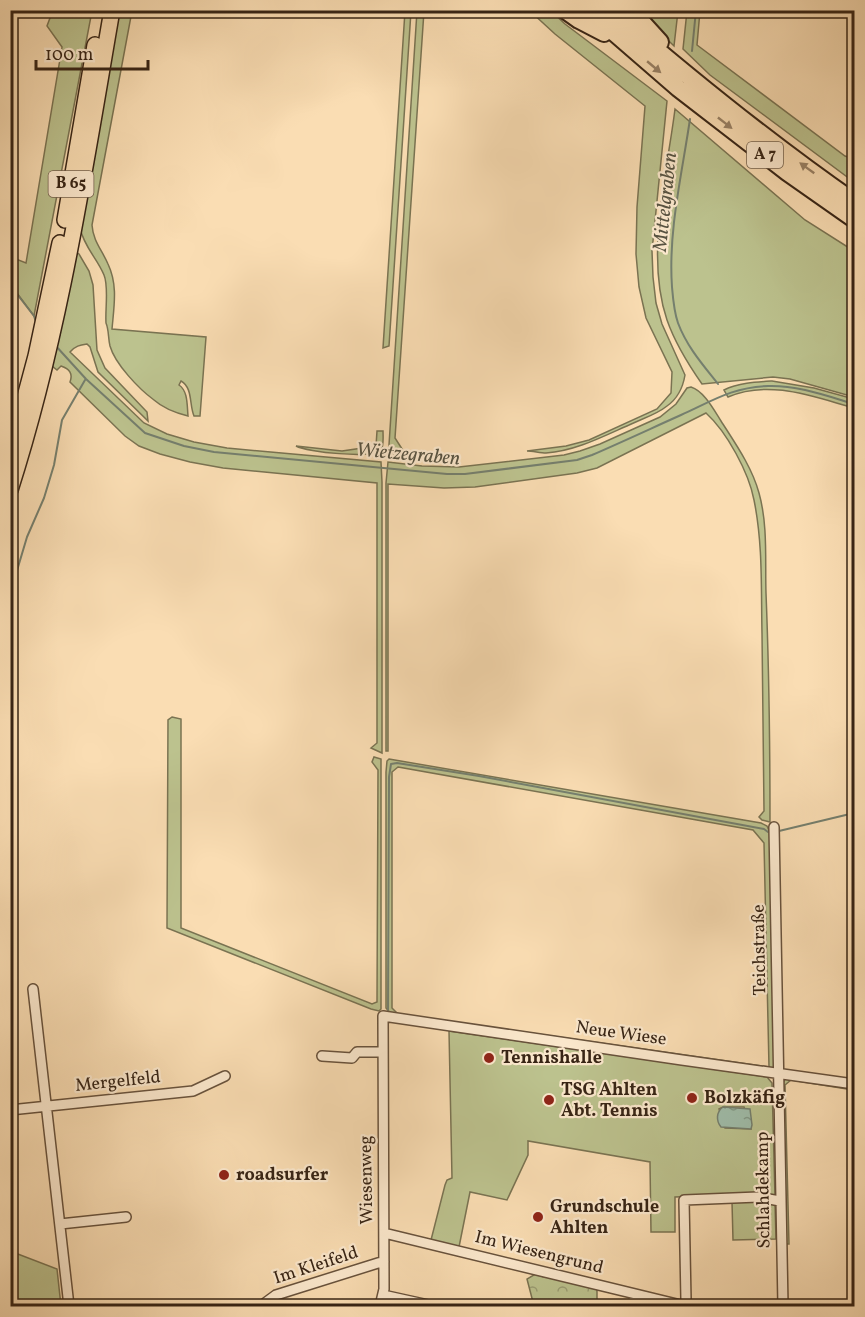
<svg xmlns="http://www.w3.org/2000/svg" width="865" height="1317" font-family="Vollkorn,serif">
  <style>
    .green { fill: #bcc28e; stroke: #7a7352; stroke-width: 1.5; fill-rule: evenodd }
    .park { fill: url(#park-crowns); stroke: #7a7352; stroke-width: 1.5 }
    .water { fill: url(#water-ripples); stroke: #757f6e; stroke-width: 1.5 }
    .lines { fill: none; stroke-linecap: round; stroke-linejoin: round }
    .stream { stroke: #757f6e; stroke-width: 2 }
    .minor-casing { stroke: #68523c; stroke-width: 12 }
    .trunk-casing { stroke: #372415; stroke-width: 18 }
    .motorway-casing { stroke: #372415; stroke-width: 20 }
    .minor { stroke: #fce9ce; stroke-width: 9 }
    .trunk { stroke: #faddb3; stroke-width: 15 }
    .motorway { stroke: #faddb3; stroke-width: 16 }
    .oneway { fill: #988064 }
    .poi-dot { fill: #8f2418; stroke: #fce9ce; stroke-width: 2 }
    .labels { text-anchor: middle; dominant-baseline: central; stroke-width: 4.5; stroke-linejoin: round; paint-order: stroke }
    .shield { fill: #fce9ce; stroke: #725f4c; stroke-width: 1.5 }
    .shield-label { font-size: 16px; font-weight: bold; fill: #372415 }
    .street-label { font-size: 18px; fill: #372415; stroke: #fce9ce }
    .poi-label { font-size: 18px; font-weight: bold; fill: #372415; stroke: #fce9ce; text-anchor: start }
    .water-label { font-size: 20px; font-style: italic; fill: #565241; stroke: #fce9ce }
  </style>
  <defs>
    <pattern id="park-crowns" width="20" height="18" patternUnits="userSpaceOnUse" patternTransform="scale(1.5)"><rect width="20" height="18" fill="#bcc28e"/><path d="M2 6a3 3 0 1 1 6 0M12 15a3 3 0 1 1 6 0" fill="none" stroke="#9a9d73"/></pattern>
    <pattern id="water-ripples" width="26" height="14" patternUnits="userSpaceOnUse" patternTransform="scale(1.5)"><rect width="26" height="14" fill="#9fbca9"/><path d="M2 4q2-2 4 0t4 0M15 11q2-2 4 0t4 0" fill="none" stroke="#829988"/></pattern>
  </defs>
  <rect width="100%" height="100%" fill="#faddb3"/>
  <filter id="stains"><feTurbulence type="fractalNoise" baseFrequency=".00333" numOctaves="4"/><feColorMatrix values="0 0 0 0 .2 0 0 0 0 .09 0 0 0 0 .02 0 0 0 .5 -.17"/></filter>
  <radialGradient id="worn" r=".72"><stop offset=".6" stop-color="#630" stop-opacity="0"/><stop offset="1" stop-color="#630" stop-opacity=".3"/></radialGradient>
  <!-- green -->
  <path class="green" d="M53,10L92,11L34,316L11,285V257L26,263L62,47L47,26Z
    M120,11H132L92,225C93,241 102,250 108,264C118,285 114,306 112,329L206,337L200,416H194C189,404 193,388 181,381L179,385C188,391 187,405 188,416C176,413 163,408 154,400C139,389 115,364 110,346C108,338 109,330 106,323C105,309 109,287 104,275C97,258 84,247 80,228L117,22Z
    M405,11H411L389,346L383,348Z
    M417,11H424L395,438L404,452L412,454L411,459C399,457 392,458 389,445Z
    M530,11H551L565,24L667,101L652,251L653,277L656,303L662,324L685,375C683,387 677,399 667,406C656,415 641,419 629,425C602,437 575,451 546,453C540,453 533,451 527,451L566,446L589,440L657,409L671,393L672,372L646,318L639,287L636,254L637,207L645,106L555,34Z
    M638,11H678L674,46Z
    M687,11H700L697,45L845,156L854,159V182L710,75L683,49Z
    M675,109L805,220L854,251V397L790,379L773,377L702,384C688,364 675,343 667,320C645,255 667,174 675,109Z
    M76,252L79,254L89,271L93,285L97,350L105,368L147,412L148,421L98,372L90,347L87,344C80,345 75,346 70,352L144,423L167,434L194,442L227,448L381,462L382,482V753L371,748L377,743V483L223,468L190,462L160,454L139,446L125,436L70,382C73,374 70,369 61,366L57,370L52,366L59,335H60V333L58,332Z
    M772,381L814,388L854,399V408C814,397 769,379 728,397L724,390C738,383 756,382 772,381Z
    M691,387C704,391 714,410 721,421C735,443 752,467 759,493C768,525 765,561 766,593C769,669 770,745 770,822L762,820L759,817L764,811C763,752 763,692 762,633C761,589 763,544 754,500C749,473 727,432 706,413L597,468L577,473L475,487L444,488L388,484V751H386V483L388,462L422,466L459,467L564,455L580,451L600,444L660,417L676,404L687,388Z
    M377,431H383C383,436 384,446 381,450C372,459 307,452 296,446L342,451L376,446Z
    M172,717L181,719V928L372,1004L377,1002L378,770L372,762L374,757L381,759V1009L379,1011L371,1009L167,928L168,720Z
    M389,759L761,823L767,826L770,833L775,1066L772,1069L391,1014L386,1008V772L387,761ZM398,767L753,830L764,843L769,1067L398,1014L392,1008V772Z
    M449,1031L767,1077L772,1083L775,1197L758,1194L675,1197V1232H651L650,1162L528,1141V1155L507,1200L470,1192L459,1247L431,1240L445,1185L447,1180L452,1178ZM723,1107H744L751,1129L725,1128L719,1109Z
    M785,1079L854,1085V1090L791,1080L785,1085L789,1244H786L783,1083Z
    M758,1201L775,1204L776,1239L733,1240L732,1202Z
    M10,1251L57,1269L61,1306H11Z"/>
  <!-- park -->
  <path class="park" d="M537,1273L597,1288V1306H534L527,1279Z"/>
  <!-- water -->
  <path class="water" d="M723,1107L750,1109L752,1125L751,1129L721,1127C716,1121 716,1112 723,1107Z"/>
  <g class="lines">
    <!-- stream -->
    <path class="stream" d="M692,51L696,10
      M690,119C682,174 668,231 672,287C673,299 674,312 678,323C687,347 703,365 718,384
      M10,285L34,316L36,322
      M55,345L86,379L145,433L184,446L214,452L447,474H465L577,460L592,455C622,442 652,428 681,415C712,401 733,387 768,386C797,385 827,396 854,404
      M10,594L27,537L44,498L54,465L62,420L85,380
      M779,831L854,813
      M388,1010L389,777L391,764L397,763L479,776L764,829L768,832"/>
    <!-- minor casing -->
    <g class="minor-casing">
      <path id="minor" d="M774,827L783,1306
        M33,989L69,1306
        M322,1056L352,1058L357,1052H383
        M10,1110L193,1091L225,1076
        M60,1224L126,1217
        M384,1233L685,1306
        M634,1294V1306
        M383,1295L433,1306
        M261,1306L276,1295L378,1263L384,1262
        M380,1306L384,1289L383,1016L682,1060L854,1084
        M685,1306L686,1300L684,1200L758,1197L780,1201"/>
    </g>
    <!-- trunk casing -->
    <g class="trunk-casing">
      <path id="trunk" d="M65,220L95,45
        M10,453L36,356L60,243
        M10,490C60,334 84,172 112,10"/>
    </g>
    <!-- motorway casing -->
    <g class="motorway-casing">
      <path id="motorway" d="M565,10L579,20L604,33
        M588,10L678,88L787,172L854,219
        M610,10C689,78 769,143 854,202
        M631,10L660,42"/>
    </g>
    <!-- minor -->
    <use href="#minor" class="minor"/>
    <!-- trunk -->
    <use href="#trunk" class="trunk"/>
    <!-- motorway -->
    <use href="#motorway" class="motorway"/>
  </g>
  <!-- one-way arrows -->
  <defs><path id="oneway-solid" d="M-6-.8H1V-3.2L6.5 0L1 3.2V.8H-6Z" transform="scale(1.5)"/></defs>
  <g class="oneway">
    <use href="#oneway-solid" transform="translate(654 67) rotate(40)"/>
    <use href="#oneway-solid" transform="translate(725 123) rotate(38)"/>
    <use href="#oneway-solid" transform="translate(807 168) rotate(-144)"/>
  </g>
  <!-- markers -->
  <g class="poi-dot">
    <circle cx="489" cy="1058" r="6"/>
    <circle cx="692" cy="1098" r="6"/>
    <circle cx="549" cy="1100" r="6"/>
    <circle cx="224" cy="1175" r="6"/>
    <circle cx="538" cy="1217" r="6"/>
  </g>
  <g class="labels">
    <!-- shield labels -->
    <g class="shield">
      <rect x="747" y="142" width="36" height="26" rx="4.5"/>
      <rect x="48.5" y="171" width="45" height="26" rx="4.5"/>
    </g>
    <g class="shield-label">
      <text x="765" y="155">A 7</text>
      <text x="71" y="184">B 65</text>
    </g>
    <!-- street labels -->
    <g class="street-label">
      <text transform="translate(760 950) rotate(-91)">Teichstraße</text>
      <text transform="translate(621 1034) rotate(8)">Neue Wiese</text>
      <text transform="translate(118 1082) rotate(-6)">Mergelfeld</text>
      <text transform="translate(367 1180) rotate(-91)">Wiesenweg</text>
      <text transform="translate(764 1190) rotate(-91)">Schlahdekamp</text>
      <text transform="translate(539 1253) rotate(14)">Im Wiesengrund</text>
      <text transform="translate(316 1266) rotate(-18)">Im Kleifeld</text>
    </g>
    <!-- poi labels -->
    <g class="poi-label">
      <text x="501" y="1058">Tennishalle</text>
      <text x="561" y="1090">TSG Ahlten<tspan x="561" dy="21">Abt. Tennis</tspan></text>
      <text x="704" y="1098">Bolzkäfig</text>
      <text x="236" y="1175">roadsurfer</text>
      <text x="550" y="1207">Grundschule<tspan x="550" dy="21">Ahlten</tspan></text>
    </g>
    <!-- water labels -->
    <g class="water-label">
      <text transform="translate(666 202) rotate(-84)">Mittelgraben</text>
      <text transform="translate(408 455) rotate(5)">Wietzegraben</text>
    </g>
  </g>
  <!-- margin -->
  <rect width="865" height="1317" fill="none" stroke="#faddb3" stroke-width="36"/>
  <rect x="12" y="12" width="841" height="1293" fill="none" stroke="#372415" stroke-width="3"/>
  <rect x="18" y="18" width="829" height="1281" fill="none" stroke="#372415" stroke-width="1.5"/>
  <!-- scale -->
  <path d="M36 60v9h112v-9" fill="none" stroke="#372415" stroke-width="3"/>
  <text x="45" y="60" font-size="18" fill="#372415" stroke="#fce9ce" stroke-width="4.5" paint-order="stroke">100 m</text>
  <rect width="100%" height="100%" filter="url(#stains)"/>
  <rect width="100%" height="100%" fill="url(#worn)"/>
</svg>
